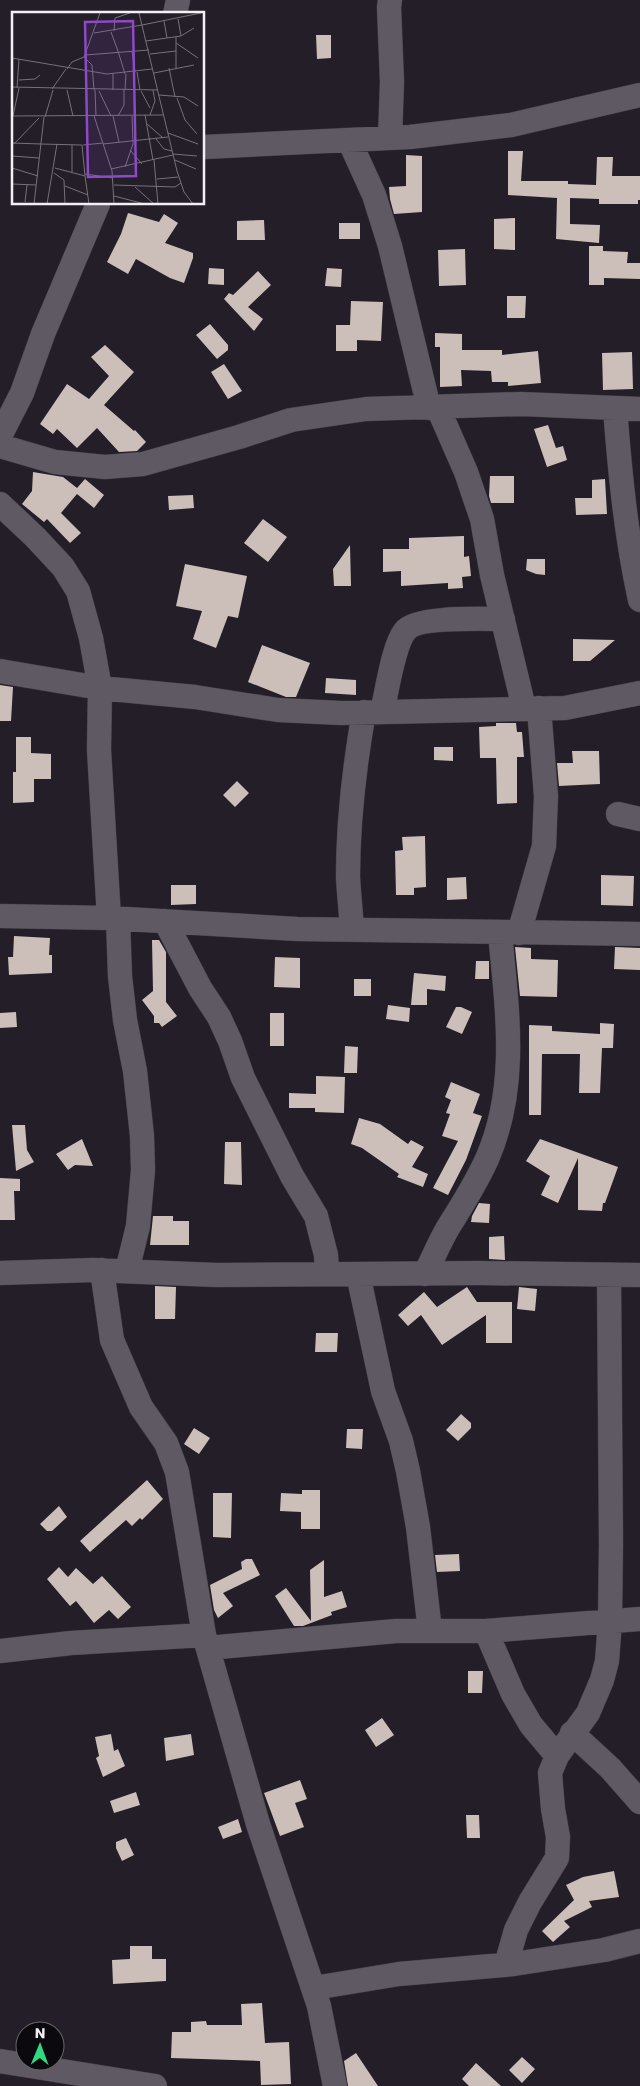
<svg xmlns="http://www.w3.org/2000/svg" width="640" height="2086" font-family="Poppins,sans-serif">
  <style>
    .building { fill: #ccbeb8 }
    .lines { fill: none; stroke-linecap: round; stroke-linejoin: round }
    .minor-casing { stroke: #3f3b42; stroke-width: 25 }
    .minor { stroke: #5f5964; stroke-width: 24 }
    .inset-road { fill: none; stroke: #767279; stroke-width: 1 }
    .view { fill: #8d49c7; fill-opacity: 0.15; stroke: #8d49c7; stroke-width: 2.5 }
    .inset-edge { fill: none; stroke: #f2eff5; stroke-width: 2.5 }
  </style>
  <rect width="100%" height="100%" fill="#231e27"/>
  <!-- building -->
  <path class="building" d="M316,35H331V58L317,59Z
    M508,151H523L521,181H568V184L596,185L597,157H613L612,176H640V200H638V204H599V199L570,198V224L600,225L599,243L556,239L557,198L508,195Z
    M406,155L422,156V212L394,214L390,199L389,187L406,186Z
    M128,213L159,222L164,214L178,223L165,243L193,253V258L184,283L170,278L136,259L128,274L107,262L121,234Z
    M515,218V250L494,249V219Z
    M264,220L265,240H237V221Z
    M339,223H360V239H339Z
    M589,246H603V251L628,252L627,263H640V279L604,278V285H589Z
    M465,249L466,285L439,286L438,250Z
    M209,268L224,269V285L208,284Z
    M327,268L342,269L341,287L325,286Z
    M258,271L271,285L248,307L263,319L254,331L224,299L229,293L233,295Z
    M507,296H526L525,318H507Z
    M351,301L383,302L381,341L357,340V351H336V325H350Z
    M210,324L228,345V350L217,359L196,335Z
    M435,333L462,334V350H502V355L538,351L541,383L508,386V382H492L491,371L461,370L462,386L440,387V347H435Z
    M105,345L134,372L104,405L134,431L135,430L146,442L137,451L119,452L97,428L77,448L57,429L53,434L40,424L67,384L89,399L109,376L91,357Z
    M632,352L633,389L603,390L602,353Z
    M224,364L242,391L228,399L211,372Z
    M548,425L556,448L563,446L567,460L547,467L534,429Z
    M33,472L63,477L77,488L85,479L104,495L94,508L77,494L61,513L81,533L70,543L47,519L44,522L22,504L32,491Z
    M490,476H514V503H491L489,496Z
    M605,479L607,514L576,515L575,498H592V480Z
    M193,495L194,508L169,510L168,496Z
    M263,519L287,537L268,562L244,543Z
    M464,536V557L469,556L471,576L462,577L463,588L448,589V583L401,586V571L383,572V549H409V538Z
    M350,545L351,586H334L333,569Z
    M527,559H545V575L536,574L526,570Z
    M185,564L247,576L238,618L228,616L216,648L193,639L202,611L176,606Z
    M573,639L615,640L590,661H573Z
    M262,645L310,663L296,697H286L248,682Z
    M326,678L356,680V695L325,693Z
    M0,685L13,687L11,721H0Z
    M496,723H516L517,732H522L524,757H517V803L497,804L496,758H480L479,727L496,726Z
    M16,737H31V753L51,754V779H34V802L13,803V772H16Z
    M434,747H453V761L434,760Z
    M572,751H599L600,784L559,786L557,763H573Z
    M237,781L249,793L235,807L223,795Z
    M425,836L426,887L414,888V895H396L395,851L403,850L402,837Z
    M601,875L634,876L633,906L601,905Z
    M466,877L467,899L447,900V878Z
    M171,885H196V904L171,905Z
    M14,936L50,938L49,955H52V973L9,975L8,957H13Z
    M152,940H159L166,952V1002L177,1016L162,1027L159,1023H154V1016L142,1000L153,991Z
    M515,947L531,948V959L558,960L557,997L520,996Z
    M615,947L640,948V970L614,969Z
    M275,957L300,958V988L274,987Z
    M476,961H489V979H475Z
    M414,973L446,976L445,991L427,989V1005H411Z
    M354,979H371V996H354Z
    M388,1005L410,1008L409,1022L386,1019Z
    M456,1007H461L472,1012L462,1034L446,1027Z
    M16,1012L17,1027L0,1028V1013Z
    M270,1013H284V1046H270Z
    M600,1023L614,1024L613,1048H602L600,1093H579L580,1054H542L541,1115H529V1025L552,1026V1031L600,1034Z
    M345,1046L358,1047L357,1073H344Z
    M316,1076L345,1077L344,1113L315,1112V1108H289V1093L316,1094Z
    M451,1082L480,1094L473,1113L482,1116L466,1160L448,1195L433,1188L458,1141L442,1136L450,1114L446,1113L451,1100L445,1097Z
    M359,1118L380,1124L408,1144L411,1140L424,1147L412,1167L428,1174L423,1187L397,1177L399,1174L362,1148L351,1144Z
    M12,1125H25L27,1150L34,1162L16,1171Z
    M82,1139L93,1166L75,1165L68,1170L56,1154Z
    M540,1139L618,1167L605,1203H603L602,1211L578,1210V1158L558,1203L541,1195L550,1176L526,1161Z
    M225,1142H241L242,1185L224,1184Z
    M0,1178L20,1179V1191H14L15,1220H0Z
    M479,1203L490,1204L489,1223L471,1222L472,1216Z
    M153,1216H173V1221H189V1245H150Z
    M504,1236L505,1260L489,1259V1237Z
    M155,1286L176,1287L175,1319H155Z
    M467,1287L477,1302H512V1343H486V1315L442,1345L421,1315L408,1326L398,1315L424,1292L437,1307Z
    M519,1287L537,1289L535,1311L517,1309Z
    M316,1333H338L337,1352H315Z
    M461,1414L471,1423V1428L458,1441L446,1430Z
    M194,1428L210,1438L199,1454L184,1444Z
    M347,1429H363L362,1449L346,1448Z
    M147,1480L163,1499L142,1520L140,1518L132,1526L126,1520L90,1552L80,1541Z
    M302,1490H320V1529H301V1512L280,1511L281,1493L302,1494Z
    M213,1493H232L231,1538L213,1537Z
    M59,1506L67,1517L52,1531H47L40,1524Z
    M459,1554L460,1571L437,1572L435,1555Z
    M246,1559H252L260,1575L223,1593L233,1606L218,1618L214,1610L210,1585L242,1569L241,1562Z
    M324,1560V1597L342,1591L347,1607L331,1612L332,1615L303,1626H294L275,1596L286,1588L311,1621L310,1570Z
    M59,1567L68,1577L76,1568L93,1584L102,1576L131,1607L118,1619L109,1610L94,1623L76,1601L70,1606L47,1579Z
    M468,1671H483L482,1693H468Z
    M382,1718L394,1735L376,1747L365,1730Z
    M111,1734L114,1751L118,1749L125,1766L103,1777L96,1758L99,1756L95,1737Z
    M191,1734L194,1755L166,1761L164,1738Z
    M300,1780L307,1799L295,1803L304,1827L280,1836L264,1793Z
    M136,1792L140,1805L114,1813L110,1801Z
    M466,1815H479L480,1838H467Z
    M238,1819L242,1832L223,1839L218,1827Z
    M126,1838L134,1855L122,1861L116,1848V1842Z
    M614,1871L619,1897L589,1901L592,1907L564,1921L570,1927L553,1942L542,1931L574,1900L566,1885L583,1877Z
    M130,1946H152V1959H166V1981L113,1984L112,1960L130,1959Z
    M262,2003L265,2043L289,2042L291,2084L261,2085L260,2061L171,2058L172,2032H191V2022L206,2021L207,2025H242L241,2004Z
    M356,2053L378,2086H348L344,2061Z
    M522,2057L535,2069L522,2083L509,2070Z
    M476,2063L501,2086H469L462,2079Z"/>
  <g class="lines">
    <!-- minor casing -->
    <g class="minor-casing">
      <path id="minor" d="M175,14L178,0
        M390,138L392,82L389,7L390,0
        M349,140L374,195L390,246L429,408
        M204,147L410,137L511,125L640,95
        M438,408L466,472L482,519L492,575L524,708
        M615,408C620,473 626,536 640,600
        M0,436L22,393L43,334L98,204
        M0,446L55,462L105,467L143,464L239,437L291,420L366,409L521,404L640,409
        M0,504L35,537L63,567L78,591L91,638L100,688L99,750L109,918
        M0,671L100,688L195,697L278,710L341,713L565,708L640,693
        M382,712C387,692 393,646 405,631C416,616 484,619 503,619
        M618,814L640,819
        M0,916L109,918L297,929L640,934
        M118,919L120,976L125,1020L135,1071L142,1136L143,1170L138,1226L127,1271
        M165,921L200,988L219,1017L230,1041L243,1078L292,1176L316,1216L326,1255L327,1274
        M352,930C351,913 349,895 348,877C348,825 355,763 364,712
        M519,933L544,846L546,796L539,708
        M102,1270L112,1340L141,1407L166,1443L177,1472L204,1635L258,1824L319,2006L335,2086
        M0,1273L93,1270L216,1275L478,1273L640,1275
        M358,1274L383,1391L401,1441L408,1471L418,1527L430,1631
        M425,1274C433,1258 440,1241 449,1226C463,1204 476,1183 487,1159C519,1086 507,1010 500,933
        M486,1631L513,1694L531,1725L557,1756
        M208,1648L396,1631H486L640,1619
        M0,1651L71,1643L204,1635
        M572,1733L610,1768L640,1802
        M506,1965L516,1930L530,1902L557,1858L558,1837L553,1809L550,1773L557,1756L588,1713L602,1680L607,1661L610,1621L611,1544L609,1275
        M314,1988L399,1974L514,1964L604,1950L640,1941
        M0,2061L155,2086"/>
    </g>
    <!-- minor -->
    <use href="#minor" class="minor"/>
  </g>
  <!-- overview -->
  <g transform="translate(12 12)">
    <rect width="192" height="192" fill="#231e27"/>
    <path class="inset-road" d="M127,1L165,159L172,180L181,192M166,7L169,24M152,9L155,26M130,13L189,1M102,19L103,6L118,1M99,20L106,39M82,21L130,13M134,29L169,24L182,16M164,31L186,46M106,39L113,62M120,39L123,60M138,42L164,39M73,43L137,38M72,45L80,53L82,78M0,46L95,62L140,57M157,56L163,85M164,56V25M55,57L60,50L72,45L88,1M125,60L128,78M142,61L182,53M7,68L23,67L28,63M0,75L146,78M5,76L7,47M40,77L54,57M55,78L61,104M83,78L84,104M101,78V62M113,78L114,62M87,79L99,104M129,79L138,96M147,83L172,85L186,94M165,86L173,108L185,122M133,103L141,148M138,103L143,89L141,78M0,104L151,103M1,104L7,76M82,104L100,159L102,192M101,104L107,130M106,104L112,93V78M33,105L41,78M134,111L151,126M156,121L186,132M144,127L152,137L160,139M0,131L29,132M2,132L27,106M29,132L70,133L73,164M91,132L156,125M60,133V160M71,133L91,131M118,138L130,152M161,142L185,144M0,144L27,146M142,148L146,192M163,148L184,157M113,155L121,132L120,104M0,156L26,164M43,156L73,164L77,192M99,157L161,143M42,161L52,168L53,192M73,162L101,166M145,167L166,165M0,172L24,173M102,173L163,175L169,171M53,174L76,183M123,175L142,192M102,184L133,192M13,190L15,173M22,192L32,105M35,192L45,132"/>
    <path class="view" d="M121,9L124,164L76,165L73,10Z"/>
    <rect width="192" height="192" class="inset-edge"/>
  </g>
  <!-- north arrow -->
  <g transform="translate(40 2046) rotate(1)"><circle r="24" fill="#0b090d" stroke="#67656a"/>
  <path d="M0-4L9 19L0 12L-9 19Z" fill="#31d882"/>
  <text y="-8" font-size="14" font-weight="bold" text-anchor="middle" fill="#f2eff5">N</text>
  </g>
</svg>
